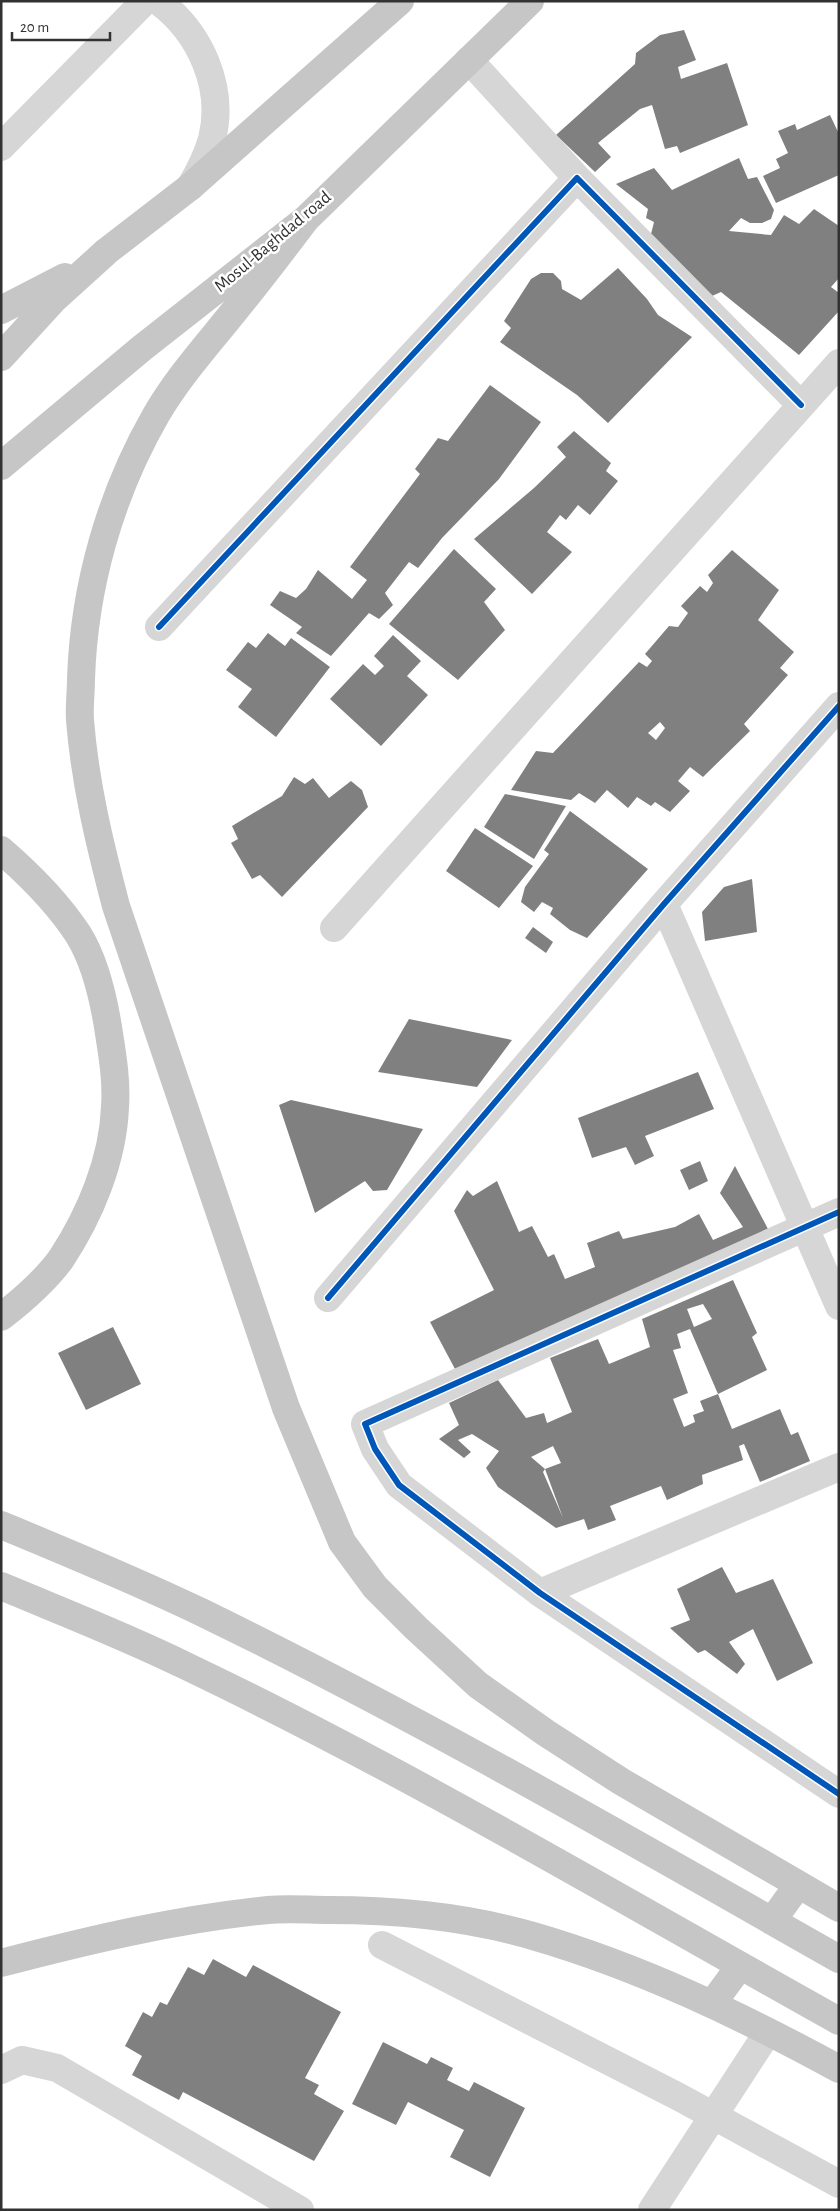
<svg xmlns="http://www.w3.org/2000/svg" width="840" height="2211" font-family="'Alegreya Sans',sans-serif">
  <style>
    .building { fill: #808080; fill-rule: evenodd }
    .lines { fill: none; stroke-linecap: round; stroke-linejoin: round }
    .minor { stroke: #d6d6d6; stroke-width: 28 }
    .tertiary { stroke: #d6d6d6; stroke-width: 28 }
    .trunk { stroke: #c6c6c6; stroke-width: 28 }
    .cycleway-casing { stroke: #fff; stroke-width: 9 }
    .cycleway { stroke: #0057b8; stroke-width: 6 }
    .labels { text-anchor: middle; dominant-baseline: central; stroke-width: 5; stroke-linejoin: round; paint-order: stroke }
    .street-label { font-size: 18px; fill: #323232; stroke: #fff }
  </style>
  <rect width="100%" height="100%" fill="#fff"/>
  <!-- building -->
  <path class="building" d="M684,30L696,60L678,67L681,79L727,63L748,125L680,153L677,146L665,149L652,105L640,109L598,143L611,157L595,172L556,135L635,64L636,53L660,35Z
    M830,115L839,134V175L776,203L763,176L780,168L776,159L788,153L778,131L795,124L797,130Z
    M739,158L748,179L757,177L774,210L771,219L762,223H750L741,218L729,231L771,235L784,215L799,224L814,209L839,226V278L831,287L839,293V311L799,355L721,292L712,296L651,234L654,222L646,218L648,209L616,184L654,168L672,190Z
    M618,268L647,299L658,315L692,337L608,423L577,395L500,342L511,328L504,321L531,279L541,273H553L561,281L562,289L581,300Z
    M490,385L541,422L499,479L442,538L418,568L409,562L385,593L393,605L379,619L369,613L331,656L296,633L302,627L270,605L280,591L296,598L306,589L318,570L352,599L367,580L350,567L420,474L415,469L438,438L448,441Z
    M574,431L611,463L606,471L618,481L590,515L578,505L566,520L560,515L547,532L572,552L532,594L474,539L534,488L566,457L557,447Z
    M454,549L496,589L484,602L505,630L458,680L389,624Z
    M732,550L779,590L758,620L794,652L780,668L788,675L744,724L750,731L703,777L690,767L678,781L690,791L670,812L655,802L651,806L637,797L628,808L607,790L595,803L579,793L571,800L511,790L536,751L553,753L639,662L647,667L652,661L645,654L669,626L678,627L688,613L681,606L700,586L707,592L713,583L708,575ZM660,722L665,728L656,740L648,733Z
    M268,633L285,646L291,638L330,667L276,737L238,707L252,689L226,670L248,642L256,648Z
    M393,635L421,661L407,676L428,695L381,746L330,699L363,664L375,675L384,666L374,656Z
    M294,777L305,784L313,778L329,798L351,781L362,790L368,807L282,897L260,875L252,879L231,843L238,839L232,826L282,796Z
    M505,794L566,806L534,859L484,827Z
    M570,811L648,869L587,938L570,930L550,914L553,908L542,902L534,912L521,902L525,887L549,854L544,850Z
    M475,828L533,866L499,908L446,871Z
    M752,879L757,932L705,941L702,912L724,887Z
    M533,927L553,942L546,953L525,938Z
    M409,1019L512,1040L477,1087L378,1072Z
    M698,1072L714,1109L645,1136L654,1156L635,1165L626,1147L592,1158L578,1118Z
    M291,1100L423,1129L387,1190L373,1191L365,1181L315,1213L279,1105Z
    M700,1161L708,1181L689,1190L680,1170Z
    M735,1166L769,1231L455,1369L430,1322L494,1290L454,1211L467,1190L473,1196L497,1181L519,1232L532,1226L548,1257L554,1254L565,1279L595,1267L587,1243L619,1231L623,1239L675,1227L699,1214L713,1240L743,1227L720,1193Z
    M733,1280L757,1333L752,1337L767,1370L718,1394L690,1329L677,1334L681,1348L673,1350L688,1393L673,1399L684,1427L695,1422L693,1415L704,1411L700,1401L718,1394L732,1429L780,1409L791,1435L798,1432L810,1461L760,1482L744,1444L739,1446L743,1460L702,1475L703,1484L667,1500L661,1486L610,1506L616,1520L588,1530L584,1519L556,1528L498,1487L486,1468L499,1451L472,1434L458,1440L471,1452L464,1458L439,1439L459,1425L449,1403L498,1380L526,1418L544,1413L547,1423L572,1412L550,1358L598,1339L609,1364L650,1347L642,1319ZM703,1304L712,1319L694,1327L687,1309ZM553,1446L561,1463L545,1469L563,1518L543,1472L545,1469L531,1457Z
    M113,1327L141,1384L86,1410L58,1353Z
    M722,1567L736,1593L773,1579L813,1663L777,1681L753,1629L729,1642L745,1664L737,1674L705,1650L698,1653L670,1628L690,1620L677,1589Z
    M213,1959L246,1977L253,1965L341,2012L305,2078L319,2085L314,2094L344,2111L314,2161L183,2092L179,2100L132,2075L142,2056L125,2046L143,2012L152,2017L160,2002L167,2005L188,1967L204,1975Z
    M383,2042L427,2064L431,2057L453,2068L447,2080L469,2091L474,2082L525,2108L490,2177L450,2157L464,2130L408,2102L396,2125L352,2104Z"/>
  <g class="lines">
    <!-- minor -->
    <path class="minor" d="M469,60L577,178
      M1,147L145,1
      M159,627L577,178L801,405
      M664,904L839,1306
      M334,928L839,363
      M839,1212L365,1424L375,1449L399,1485L540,1593L839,1794
      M328,1298L664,904L839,706
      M540,1593L839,1467
      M382,1945L679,2097L839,2184
      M1,2070L22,2060L57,2068L300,2210"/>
    <!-- tertiary -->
    <path class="tertiary" d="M158,1C200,32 225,87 212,139C207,157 199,172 190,187
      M652,2210L768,2032"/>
    <!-- trunk -->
    <path class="trunk" d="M306,219C283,249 260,280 236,309C208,344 178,377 156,415C110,495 84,587 81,679C81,692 79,707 80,720C85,784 100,845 116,906L286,1408L342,1542L375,1587L416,1628L478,1685L546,1733L622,1782L839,1908
      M1,310L65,277
      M1,357L54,299L107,251L190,187L400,1
      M1,466L142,348L306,219L530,1
      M1,850C30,875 57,902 78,934C95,961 103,996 108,1027C112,1053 117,1080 115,1107C113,1160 90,1215 61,1259C45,1281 23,1300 1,1317
      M1,1525C69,1553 136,1581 201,1612C419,1718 629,1840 839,1959
      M1,1586C63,1612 125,1636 184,1665C408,1772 622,1900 839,2021
      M772,1921L798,1885
      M1,1963C89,1940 177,1919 268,1910C288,1908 309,1910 329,1910C397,1910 468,1917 533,1936C640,1967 742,2016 839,2069
      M712,2004L740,1966"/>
    <!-- cycleway casing -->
    <g class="cycleway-casing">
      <path id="cycleway" d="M159,627L577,178L801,405
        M839,1212L365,1424L375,1449L399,1485L540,1593L839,1794
        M328,1298L664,904L839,706"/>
    </g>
    <!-- cycleway -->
    <use href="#cycleway" class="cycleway"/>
  </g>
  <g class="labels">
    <!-- street labels -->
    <g class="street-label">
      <text transform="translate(273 242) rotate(-40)">Mosul-Baghdad road</text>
    </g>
  </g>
  <!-- border -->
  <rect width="840" height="2211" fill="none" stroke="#323232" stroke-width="5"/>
  <!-- scale -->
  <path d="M12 32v8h98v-8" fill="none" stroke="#323232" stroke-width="2.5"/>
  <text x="20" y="32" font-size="15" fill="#323232" stroke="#ffffff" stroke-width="4" paint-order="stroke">20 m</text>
</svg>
